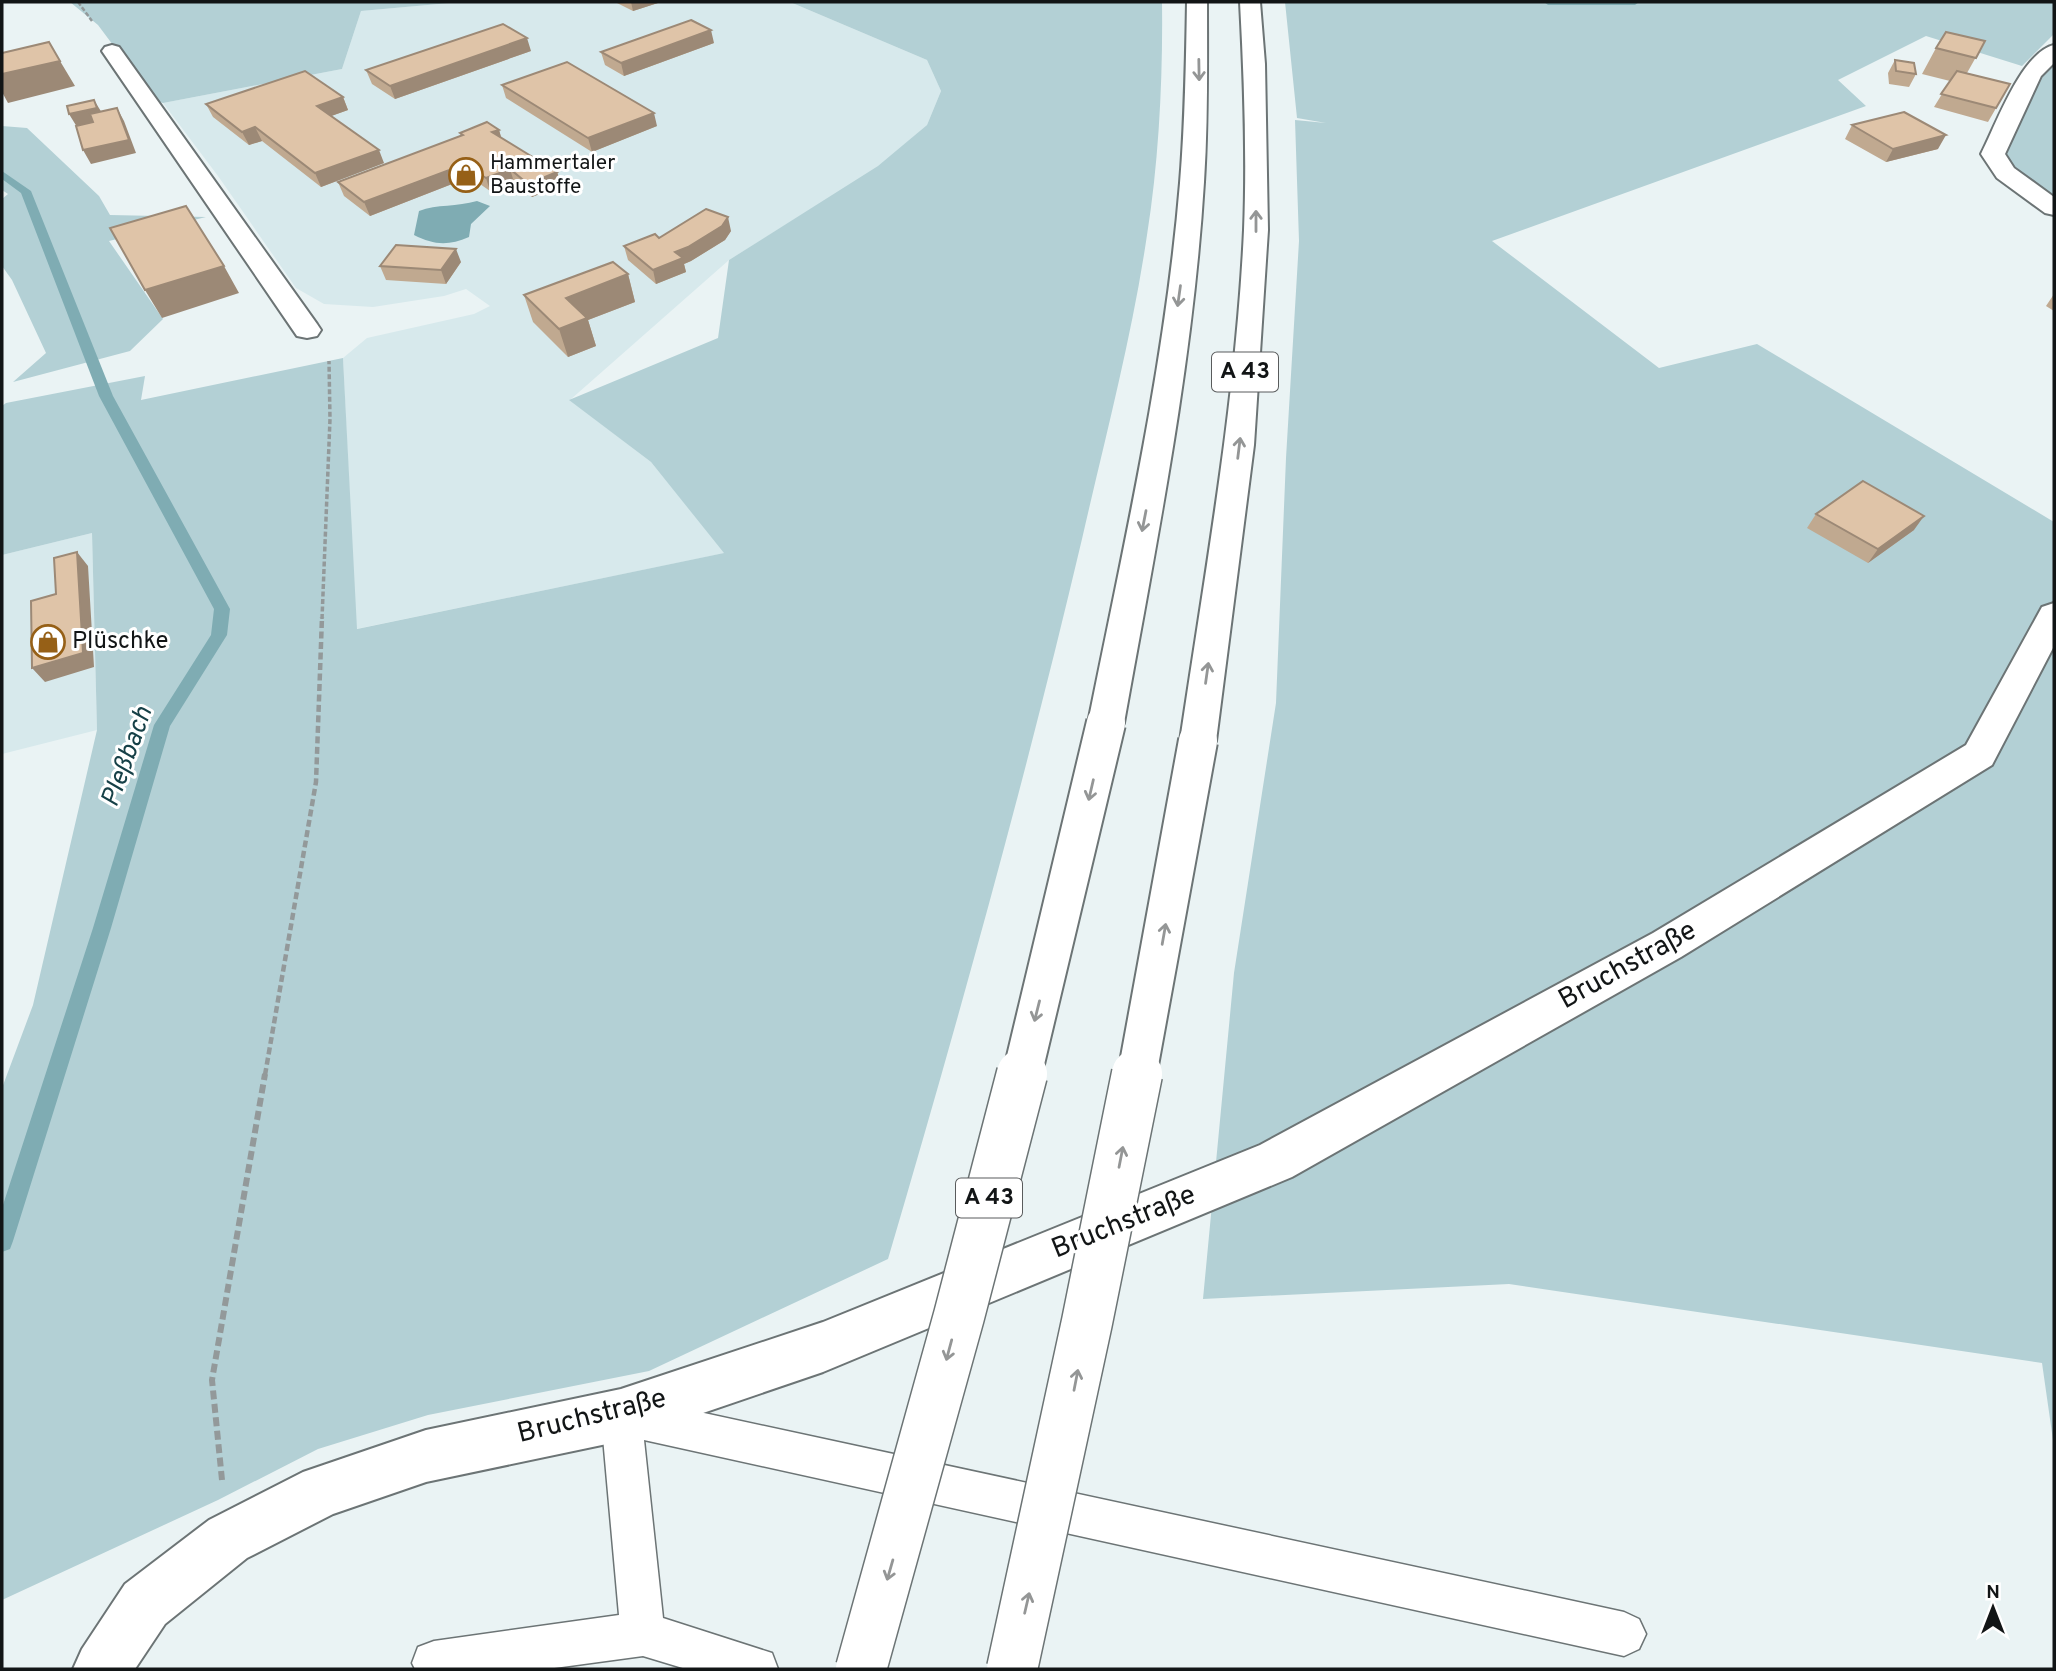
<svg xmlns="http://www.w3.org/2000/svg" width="2056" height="1671" font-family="Overpass,sans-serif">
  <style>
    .built { fill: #d7e9ec }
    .green { fill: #b3d0d5 }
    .water { fill: #7facb3 }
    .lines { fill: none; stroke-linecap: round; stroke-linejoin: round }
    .stream { fill: #7facb3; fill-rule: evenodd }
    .service-casing { stroke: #6c7475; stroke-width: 3 }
    .minor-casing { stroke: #6c7475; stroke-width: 4 }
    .motorway-casing { stroke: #6c7475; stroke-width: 4 }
    .path-far3 { stroke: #93999a; stroke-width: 2.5; stroke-dasharray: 4.5 2; stroke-linecap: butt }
    .path-far2 { stroke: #93999a; stroke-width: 3.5; stroke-dasharray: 5 2.5; stroke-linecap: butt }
    .path-far1 { stroke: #93999a; stroke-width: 4.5; stroke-dasharray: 7 3.5; stroke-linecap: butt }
    .path { stroke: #93999a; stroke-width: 6; stroke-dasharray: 9 4.5; stroke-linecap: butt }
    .service { fill: #fff; fill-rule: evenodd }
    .minor { fill: #fff; fill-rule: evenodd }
    .motorway { fill: #fff; fill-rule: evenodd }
    .motorway-bridge-far1-casing { stroke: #6c7475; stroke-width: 42; stroke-linecap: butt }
    .motorway-bridge-casing { stroke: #6c7475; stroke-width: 53; stroke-linecap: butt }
    .motorway-bridge-far1 { stroke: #fff; stroke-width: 38 }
    .motorway-bridge { stroke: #fff; stroke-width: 50 }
    .wall { fill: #c0a990 }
    .shaded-wall { fill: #9c8976 }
    .building { fill: #dfc4a8; stroke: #9c8976; stroke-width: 2 }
    .oneway { stroke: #949696 }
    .labels { text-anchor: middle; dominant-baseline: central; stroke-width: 6; stroke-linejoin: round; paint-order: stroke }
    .far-poi-label { font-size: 21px; fill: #121516; stroke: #fff; text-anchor: start }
    .shield { fill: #fff; stroke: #595b5c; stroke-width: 2 }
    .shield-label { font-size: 23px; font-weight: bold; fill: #121516 }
    .poi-label { font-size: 24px; fill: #121516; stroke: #fff; text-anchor: start }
    .water-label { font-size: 26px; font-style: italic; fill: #164047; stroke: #fff }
    .near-street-label { font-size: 28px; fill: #121516; stroke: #fff }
  </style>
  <rect width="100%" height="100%" fill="#eaf3f4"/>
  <!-- built -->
  <path class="built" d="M461,2H790L927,60L941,91L927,125L878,167L729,260L570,400L651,462L725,553L356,629L343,358L367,338L474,314L490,306L466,289L444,296L373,307L324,304L296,288L218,176L163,103L342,69L361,11Z
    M92,533L97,730L2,754V555Z"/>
  <!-- green -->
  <path class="green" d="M70,2H461L361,11L342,69L163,103L154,100L98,25Z
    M790,2H1162C1163,76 1159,161 1147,235C1132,337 1105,438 1082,539C1025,781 958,1021 888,1259L649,1371L428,1415L318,1449L218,1500L2,1600V1088L33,1005L97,730L92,533L2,555V406L6,403L145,376L141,400L343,358L357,629L724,553L651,462L569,400L718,338L729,260L878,166L927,125L941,91L927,60Z
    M1285,2H2054V34L2022,66L1926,36L1838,80L1866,106L1492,241L1659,368L1757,344L2054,522V1447L2042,1363L1509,1284L1203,1299L1234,973L1276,703L1286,458L1299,241L1295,120L1326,123L1297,118Z
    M2054,61V199L2021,177L2006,162L2007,150L2047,67Z
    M2,126L27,128L99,196L110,215L206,217L109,241L163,319L130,351L13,382L46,353L12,280L2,266V199L8,194L2,190Z"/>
  <!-- water -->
  <path class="water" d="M477,201L490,206L471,224L469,237C448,246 434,245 414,235L419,211C437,204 457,207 477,201Z"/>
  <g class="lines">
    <!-- stream -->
    <path class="stream" d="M1544,2H1639L1635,5H1548Z
      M2,171L31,191L113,396L230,609L227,635L170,726L111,928L13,1241L10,1249L2,1252V1208L93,928L154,725L211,635L214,609L99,396L21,193L2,179Z"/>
    <!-- service casing -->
    <g class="service-casing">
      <path id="service" d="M621,1395L1624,1612L1639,1619L1646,1634L1639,1649L1624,1656L644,1440L663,1618L772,1653L778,1669H686L643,1656L547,1669H415L412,1663L418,1647L434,1641L619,1615L601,1415L607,1401Z"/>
    </g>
    <!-- minor casing -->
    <g class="minor-casing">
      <path id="minor" d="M112,45L119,47L317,324L321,330L317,336L307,338L297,336L102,51L105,47Z
        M2054,45V63L2041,76L2005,154L2014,168L2054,197V215L2045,213L1997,178L1981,154C1996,125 2021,53 2054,45Z
        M2054,603V646L1992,765L1681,957L1292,1177L823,1372L621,1441L426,1482L333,1514L247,1558L165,1624L135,1669H73L82,1649L125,1584L209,1520L303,1472L426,1430L621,1389L823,1322L1260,1145L1653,933L1966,745L2042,607Z"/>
    </g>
    <!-- motorway casing -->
    <g class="motorway-casing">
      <path id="motorway" d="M1187,2H1207C1207,62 1208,122 1204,182C1193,364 1156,544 1124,723L1119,733L1106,737L1093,733L1088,723C1124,544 1165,365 1180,183C1185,123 1186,62 1187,2Z
        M1240,2H1260L1265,64L1268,230L1254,445L1216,741L1211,751L1198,755L1185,751L1180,741C1205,572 1236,402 1244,230C1247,155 1244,77 1240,2Z"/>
    </g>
    <!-- path-far3 -->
    <path class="path-far3" d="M78,2L92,21"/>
    <!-- path-far2 -->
    <path class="path-far2" d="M322,619L330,419L329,361"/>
    <!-- path-far1 -->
    <path class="path-far1" d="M265,1075L316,782L322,617"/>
    <!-- path -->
    <path class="path" d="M222,1480L212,1380L265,1074"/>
    <!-- service -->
    <use href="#service" class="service"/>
    <!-- minor -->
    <use href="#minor" class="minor"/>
    <!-- motorway -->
    <use href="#motorway" class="motorway"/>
    <!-- motorway-bridge-far1 casing -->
    <g class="motorway-bridge-far1-casing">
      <path id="motorway-bridge-far1" d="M1022,1075L1106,723
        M1137,1075L1198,741"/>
    </g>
    <!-- motorway-bridge casing -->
    <g class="motorway-bridge-casing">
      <path id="motorway-bridge" d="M861,1669L959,1316L1022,1074
        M1012,1669L1087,1322L1137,1074"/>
    </g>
    <!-- motorway-bridge-far1 -->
    <use href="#motorway-bridge-far1" class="motorway-bridge-far1"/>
    <!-- motorway-bridge -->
    <use href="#motorway-bridge" class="motorway-bridge"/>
  </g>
  <!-- wall -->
  <path class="wall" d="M615,2H661L633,11Z
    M1985,41L1967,73L2010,84L1988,122L1934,107L1950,81L1922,74L1936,48Z
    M714,43L624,76L605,65L601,52Z
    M531,51L395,99L372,84L366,70Z
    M1895,60L1916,74L1909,87L1889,84L1888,73Z
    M502,85L657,126L592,152L506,98Z
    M343,97L348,110L331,116L384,163L321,187L262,141L249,145L213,117L206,104Z
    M1852,125L1938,149L1886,162L1845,139Z
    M499,130L501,138L557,172L562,185L532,197L514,182L490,191L470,177L370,216L344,196L338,182L461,136L460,133Z
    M731,231L725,240L691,261L684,264L686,272L656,284L628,260L624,246L659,238Z
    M461,262L446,284L386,280L380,266Z
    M628,274L635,302L588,320L596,346L568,357L533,322L524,295Z
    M2054,294V311L2046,306Z
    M1816,514L1914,530L1868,563L1807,528Z"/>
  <!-- shaded-wall -->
  <path class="shaded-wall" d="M631,2H661L633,11Z
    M711,30L714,43L624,76L621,63Z
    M527,38L531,51L395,99L390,86Z
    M60,61L75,86L8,103L2,92V74Z
    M343,97L348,110L323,119L317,106Z
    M94,100L102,113L105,121L77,127L69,114Z
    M117,108L124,121L136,153L91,164L83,150Z
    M654,113L657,126L592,152L588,138Z
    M255,127L262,141L249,145L242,132Z
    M499,130L503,143L492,132Z
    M1946,135L1938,149L1886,162L1893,149Z
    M379,150L384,163L321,187L315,173Z
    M465,164L470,177L370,216L364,202Z
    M510,169L514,182L490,191L486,178Z
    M557,172L562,185L532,197L528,184Z
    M728,217L731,231L725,240L691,261L684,264L686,272L656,284L653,270L675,252Z
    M456,249L461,262L446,284L441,270Z
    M224,266L239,293L162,318L145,290Z
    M628,274L635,302L588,320L596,346L568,357L559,329L566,298Z
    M1924,516L1914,530L1868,563L1878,549Z
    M77,552L88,566L94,667L45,682L32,668Z"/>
  <!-- building -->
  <path class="building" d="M691,20L711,30L621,63L601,52Z
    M503,24L527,38L390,86L366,70Z
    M1946,32L1985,41L1976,58L1936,48Z
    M49,42L60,61L2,74V53Z
    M1895,60L1914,63L1916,74L1896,71Z
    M567,62L654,113L588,138L502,85Z
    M305,71L343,97L317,106L379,150L315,173L255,127L242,132L206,104Z
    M1957,71L2010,84L1996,108L1941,94Z
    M94,100L97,108L69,114L67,106Z
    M117,108L129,140L83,150L76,126L93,122L90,114Z
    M1904,112L1946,135L1893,149L1852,125Z
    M487,122L499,130L492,132L557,172L528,184L510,169L486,178L465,164L364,202L338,182L463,135L460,133Z
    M186,206L224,266L145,290L110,228Z
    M706,209L728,217L722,226L688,247L675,252L683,258L653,270L624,246L655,234L659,238Z
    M396,245L456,249L441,270L380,266Z
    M613,262L628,274L566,298L587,318L559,329L524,295Z
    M1863,481L1924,516L1878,549L1816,514Z
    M77,552L83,653L32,668L31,601L56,594L54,558Z"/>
  <!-- one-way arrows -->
  <defs><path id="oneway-shaft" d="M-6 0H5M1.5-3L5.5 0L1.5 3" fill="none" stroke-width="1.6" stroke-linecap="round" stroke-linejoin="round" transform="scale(1.75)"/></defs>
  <g class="oneway">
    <use href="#oneway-shaft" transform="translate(1199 70) rotate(89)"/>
    <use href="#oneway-shaft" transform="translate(1256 221) rotate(-90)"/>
    <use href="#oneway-shaft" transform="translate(1179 296) rotate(98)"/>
    <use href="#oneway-shaft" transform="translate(1239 448) rotate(-83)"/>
    <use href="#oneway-shaft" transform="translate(1144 521) rotate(101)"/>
    <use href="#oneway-shaft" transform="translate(1207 673) rotate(-82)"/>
    <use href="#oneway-shaft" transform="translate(1091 790) rotate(103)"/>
    <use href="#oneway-shaft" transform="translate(1164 934) rotate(-80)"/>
    <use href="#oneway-shaft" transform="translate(1037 1011) rotate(104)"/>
    <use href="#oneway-shaft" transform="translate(1121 1157) rotate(-79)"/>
    <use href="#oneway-shaft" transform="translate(949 1350) rotate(105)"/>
    <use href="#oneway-shaft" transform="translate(1076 1380) rotate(-79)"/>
    <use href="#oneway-shaft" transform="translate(890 1570) rotate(106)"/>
    <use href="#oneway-shaft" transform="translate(1027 1603) rotate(-77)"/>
  </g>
  <!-- icons -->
  <defs>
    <g id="shop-ring" transform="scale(1.75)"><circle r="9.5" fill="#fff" stroke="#966017" stroke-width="1.5"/><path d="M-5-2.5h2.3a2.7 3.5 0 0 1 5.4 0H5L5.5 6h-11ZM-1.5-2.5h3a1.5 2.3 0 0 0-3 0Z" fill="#966017"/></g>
  </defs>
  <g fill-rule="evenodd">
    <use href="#shop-ring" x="466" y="175"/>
    <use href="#shop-ring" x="48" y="642"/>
  </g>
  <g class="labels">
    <!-- far-poi labels -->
    <g class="far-poi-label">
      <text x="490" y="163">Hammertaler<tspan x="490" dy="24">Baustoffe</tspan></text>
    </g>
    <!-- shield labels -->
    <g class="shield">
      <rect x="1212" y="352.5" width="66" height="39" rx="5"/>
      <rect x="956" y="1178.5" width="66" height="39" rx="5"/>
    </g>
    <g class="shield-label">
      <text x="1245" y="372">A 43</text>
      <text x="989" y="1198">A 43</text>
    </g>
    <!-- poi labels -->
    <g class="poi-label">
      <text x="72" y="642">Plüschke</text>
    </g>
    <!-- water labels -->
    <g class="water-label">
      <text transform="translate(128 757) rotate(-70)">Pleßbach</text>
    </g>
    <!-- near-street labels -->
    <g class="near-street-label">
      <text transform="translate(1628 966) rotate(-29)">Bruchstraße</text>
      <text transform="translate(1124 1223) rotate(-22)">Bruchstraße</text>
      <text transform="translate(592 1417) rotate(-14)">Bruchstraße</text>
    </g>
  </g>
  <!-- border -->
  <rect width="2056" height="1671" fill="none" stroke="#121516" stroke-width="7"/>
  <!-- north arrow -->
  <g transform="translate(1993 1608)" stroke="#ffffff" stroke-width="5" paint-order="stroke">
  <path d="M0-5L12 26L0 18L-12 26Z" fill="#121516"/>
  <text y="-10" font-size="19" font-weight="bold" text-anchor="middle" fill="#121516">N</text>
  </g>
</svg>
